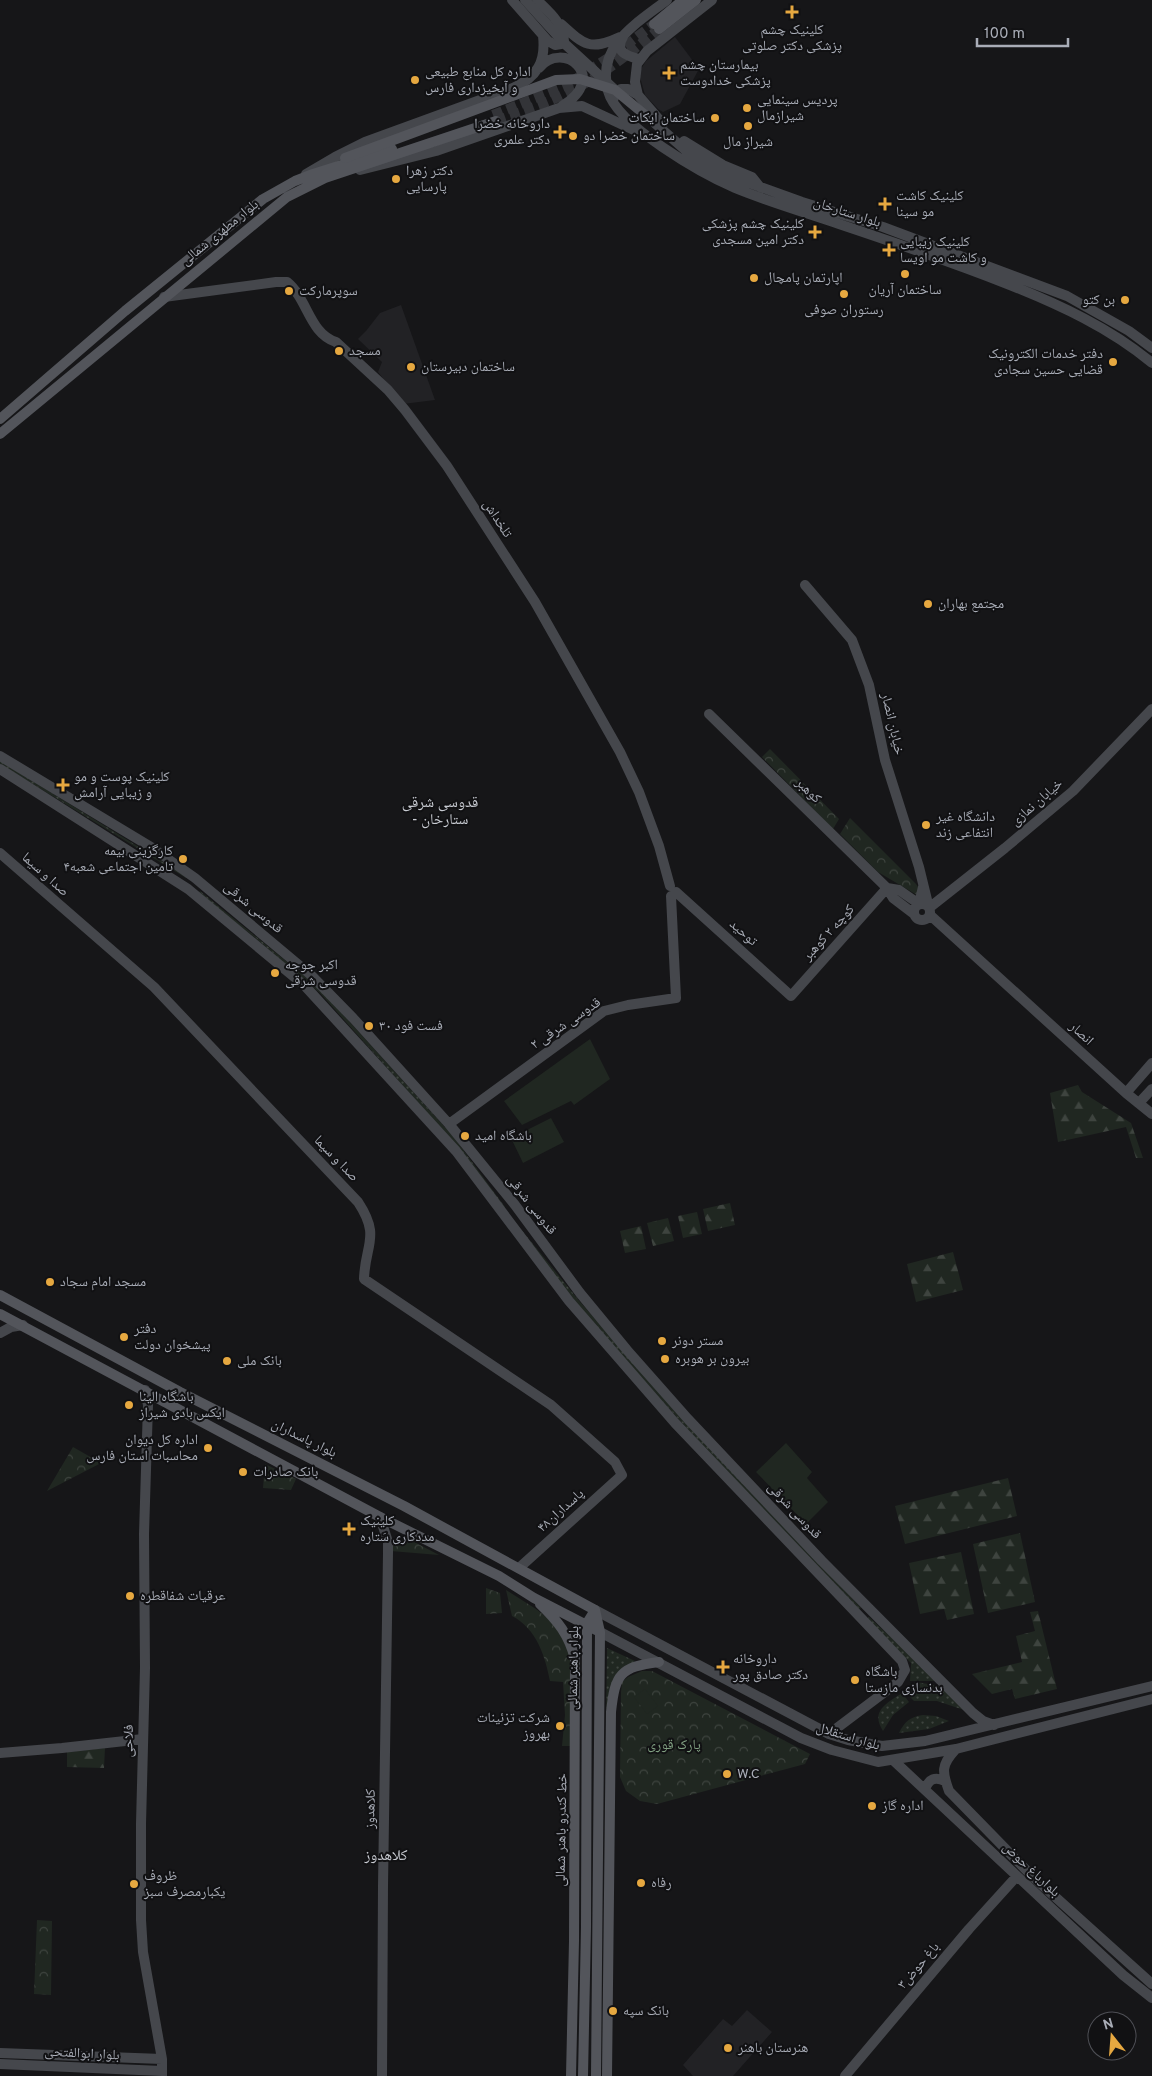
<svg xmlns="http://www.w3.org/2000/svg" width="1152" height="2076" font-family="Overpass,'Noto Naskh Arabic',sans-serif">
  <style>
    .built { fill: #222225 }
    .grass { fill: url(#grass-dots) }
    .forest { fill: url(#forest-firs) }
    .park { fill: url(#park-crowns) }
    .garden { fill: #202721 }
    .lines { fill: none; stroke-linecap: round; stroke-linejoin: round }
    .primary-tunnel { stroke: #333438; stroke-width: 10; stroke-dasharray: 10 5; stroke-linecap: butt }
    .secondary { stroke: #45474c; stroke-width: 10 }
    .primary { stroke: #53555b; stroke-width: 10 }
    .secondary-bridge { stroke: #45474c; stroke-width: 10 }
    .primary-bridge { stroke: #53555b; stroke-width: 10 }
    .poi-dot { fill: #e6a840; stroke: #111113; stroke-width: 2 }
    .labels { text-anchor: middle; dominant-baseline: central; stroke-width: 4; stroke-linejoin: round; paint-order: stroke }
    .poi-label { font-size: 14px; fill: #a9adb7; stroke: #111113; text-anchor: start }
    .street-label { font-size: 14px; fill: #a9adb7; stroke: #111113 }
    .park-label { font-size: 14px; fill: #81a082; stroke: #111113 }
    .neighbourhood-label { font-size: 15px; fill: #c9ccd3; stroke: #111113 }
  </style>
  <defs>
    <pattern id="grass-dots" width="8" height="8" patternUnits="userSpaceOnUse" patternTransform="scale(1.25)"><rect width="8" height="8" fill="#202721"/><path d="M2 2h.1M6 6h.1" fill="none" stroke="#3e443f" stroke-width="1.8" stroke-linecap="round"/></pattern>
    <pattern id="forest-firs" width="22" height="20" patternUnits="userSpaceOnUse" patternTransform="scale(1.25)"><rect width="22" height="20" fill="#202721"/><path d="M5 1l3.5 6h-7zM16 11l3.5 6h-7z" fill="#3e443f"/></pattern>
    <pattern id="park-crowns" width="20" height="18" patternUnits="userSpaceOnUse" patternTransform="scale(1.25)"><rect width="20" height="18" fill="#202721"/><path d="M2 6a3 3 0 1 1 6 0M12 15a3 3 0 1 1 6 0" fill="none" stroke="#3e443f"/></pattern>
  </defs>
  <rect width="100%" height="100%" fill="#161618"/>
  <!-- built -->
  <path class="built" d="M675,37L699,69L680,104L663,112L658,109L645,95L640,77L641,69L646,61Z
    M401,305L435,400L403,404L378,372L382,362L358,339L366,331L380,313Z
    M747,2010L772,2032L733,2076H693L683,2065L723,2019L732,2026Z"/>
  <!-- grass -->
  <path class="grass" d="M0,761L181,873L187,877L186,878L0,764Z
    M200,891L319,988L453,1136L505,1207L504,1208L455,1144L320,993L248,932L198,894Z
    M511,1217L581,1303L695,1432L861,1608L859,1609C759,1505 657,1401 565,1289C546,1266 529,1241 511,1217Z
    M869,1617L938,1681H910L911,1663L867,1619Z
    M607,1648L635,1661C611,1680 610,1684 606,1713Z
    M916,1682L940,1686L967,1711L937,1701H914L904,1691L908,1686Z
    M902,1693L909,1702L893,1715L883,1731C870,1711 887,1703 902,1693Z
    M923,1715L936,1716L949,1721L929,1729L899,1733C905,1721 910,1717 923,1715Z"/>
  <!-- forest -->
  <path class="forest" d="M1078,1085L1082,1092L1131,1123L1143,1158H1136L1126,1127L1058,1142L1050,1093Z
    M730,1203L735,1225L708,1231L703,1209Z
    M697,1212L702,1234L683,1238L678,1216Z
    M668,1218L674,1241L653,1246L647,1223Z
    M641,1226L646,1249L625,1253L620,1231Z
    M953,1252L963,1290L916,1302L907,1264Z
    M1008,1478L1017,1516L905,1544L895,1506Z
    M1020,1533L1035,1602L988,1613L973,1544Z
    M961,1552L974,1614L947,1620L944,1609L920,1614L909,1563Z
    M1038,1611L1057,1689L1015,1699L1012,1689L992,1694L972,1674L1022,1662L1016,1636L1035,1631L1030,1612Z
    M105,1748L104,1768L67,1767V1752Z"/>
  <!-- park -->
  <path class="park" d="M770,749L839,819L833,829L762,757Z
    M850,818L916,884L919,888L917,895L878,872L840,834Z
    M73,1447L101,1463L47,1491Z
    M265,1464L296,1479L291,1490L263,1488Z
    M401,1535L439,1555L391,1551L392,1542Z
    M486,1588L500,1593L502,1613L486,1614Z
    M506,1590L536,1609L550,1620L559,1632L571,1656V1746H562L565,1715L563,1682L550,1681C545,1656 537,1629 512,1616Z
    M642,1671H652L810,1754L805,1764L657,1804L640,1801L626,1791L620,1777L621,1692L622,1682L628,1677Z
    M37,1920L52,1921L51,1995L34,1994Z"/>
  <!-- garden -->
  <path class="garden" d="M590,1039L610,1079L574,1105L571,1101L522,1125L504,1101Z
    M551,1118L564,1142L523,1163L511,1138Z
    M786,1443L812,1472L807,1478L828,1502L806,1524L756,1472Z
    M645,1689L658,1706L647,1714L634,1697Z"/>
  <g class="lines">
    <!-- primary-tunnel -->
    <path class="primary-tunnel" d="M493,115L565,86L616,53L654,24
      M496,121C521,112 547,103 571,91C603,75 631,52 659,29"/>
    <!-- secondary -->
    <path class="secondary" d="M512,0L548,41L555,45L561,44L564,41C563,23 549,12 537,0
      M667,0C636,24 596,46 608,91C617,126 703,174 735,188C769,202 804,212 839,224C896,243 954,263 1010,285C1060,305 1110,328 1152,363
      M561,24C584,45 590,51 620,37
      M623,37C614,52 627,56 639,59
      M539,68C563,39 610,77 562,106
      M614,98L615,92L621,89H628L638,95
      M650,119L691,155L730,176L802,202L883,227L1067,296L1129,331L1152,348
      M663,124L638,95L635,82L637,64L647,51L712,0
      M684,141L723,165L752,177L760,187
      M360,170L436,151L559,108L582,106L636,131
      M306,174L335,157L365,142L513,88C537,77 546,62 543,36
      M164,297L276,282H287C308,299 309,333 336,342L388,390L405,410L447,466L535,602L620,752L639,792L659,846L670,886
      M805,585L852,640L869,685L885,760L919,867L929,908L1005,848L1073,791L1152,709
      M709,714L887,888L893,898L914,914
      M0,756L151,847L195,878L312,976L353,1018L449,1124L515,1205L580,1293L627,1350L688,1419L822,1561L973,1713L983,1721L994,1725
      M0,769L188,889L305,986L456,1151L569,1301L675,1423L902,1661L905,1670L898,1682L829,1734
      M0,853L154,987L358,1202C381,1237 365,1244 364,1279L551,1405L615,1462L622,1475L519,1568
      M887,888L899,890L919,904L923,887
      M676,892L791,996L887,888
      M914 912a8 8 0 1 1 16 0a8 8 0 1 1-16 0Z
      M930,915L1126,1093L1152,1114
      M1126,1093L1152,1063
      M1139,1103L1152,1089
      M449,1124L604,1011L628,1005L676,998L671,896
      M0,1333L11,1327L23,1325
      M145,1390L148,1405L144,1534L145,1668L141,1824V1920L143,1952L162,2059V2076
      M380,1517L388,1542V1553L383,1886L382,2076
      M595,1610L829,1734L848,1740L882,1746L925,1741L1152,1686
      M600,1632L801,1738L832,1750L878,1762L956,1749L1152,1699
      M955,1750C941,1765 942,1772 949,1791L1032,1876L1152,1984
      M0,1753L62,1748L143,1739
      M893,1760L1123,1975L1152,1998
      M925,1789C929,1779 935,1776 945,1781
      M0,2053L162,2059
      M0,2064L162,2071
      M845,2076L969,1929L1017,1876"/>
    <!-- primary -->
    <path class="primary" d="M654,24L683,0
      M659,29L696,0
      M0,419L125,311L263,199L295,181L313,174L392,149
      M0,434L287,197L325,178L496,121
      M0,1295L180,1392L404,1506L595,1610
      M0,1314L380,1517L499,1576L534,1598L600,1632
      M540,1604C558,1621 569,1635 575,1659L574,1941L571,2076
      M595,1610L600,1632L596,2076
      M583,2076L586,1927L587,1623L595,1610
      M607,2076L611,1712C615,1674 620,1667 659,1662"/>
    <!-- secondary-bridge -->
    <path class="secondary-bridge" d="M525,0L565,44L614,89"/>
    <!-- primary-bridge -->
    <path class="primary-bridge" d="M345,158L556,80L580,79L615,90L650,119"/>
  </g>
  <!-- markers -->
  <g class="poi-dot">
    <path d="M789.5 4.5h5v5h5v5h-5v5h-5v-5h-5v-5h5z"/>
    <path d="M666.5 65.5h5v5h5v5h-5v5h-5v-5h-5v-5h5z"/>
    <circle cx="415" cy="80" r="5"/>
    <circle cx="747" cy="108" r="5"/>
    <circle cx="715" cy="118" r="5"/>
    <circle cx="748" cy="126" r="5"/>
    <path d="M557.5 124.5h5v5h5v5h-5v5h-5v-5h-5v-5h5z"/>
    <circle cx="573" cy="136" r="5"/>
    <circle cx="396" cy="179" r="5"/>
    <path d="M882.5 196.5h5v5h5v5h-5v5h-5v-5h-5v-5h5z"/>
    <path d="M812.5 224.5h5v5h5v5h-5v5h-5v-5h-5v-5h5z"/>
    <path d="M886.5 242.5h5v5h5v5h-5v5h-5v-5h-5v-5h5z"/>
    <circle cx="905" cy="274" r="5"/>
    <circle cx="754" cy="278" r="5"/>
    <circle cx="289" cy="291" r="5"/>
    <circle cx="844" cy="294" r="5"/>
    <circle cx="1125" cy="300" r="5"/>
    <circle cx="339" cy="351" r="5"/>
    <circle cx="1113" cy="362" r="5"/>
    <circle cx="411" cy="367" r="5"/>
    <circle cx="928" cy="604" r="5"/>
    <path d="M60.5 777.5h5v5h5v5h-5v5h-5v-5h-5v-5h5z"/>
    <circle cx="926" cy="825" r="5"/>
    <circle cx="183" cy="859" r="5"/>
    <circle cx="275" cy="973" r="5"/>
    <circle cx="369" cy="1026" r="5"/>
    <circle cx="465" cy="1136" r="5"/>
    <circle cx="50" cy="1282" r="5"/>
    <circle cx="124" cy="1337" r="5"/>
    <circle cx="662" cy="1341" r="5"/>
    <circle cx="665" cy="1359" r="5"/>
    <circle cx="227" cy="1361" r="5"/>
    <circle cx="129" cy="1405" r="5"/>
    <circle cx="208" cy="1448" r="5"/>
    <circle cx="243" cy="1472" r="5"/>
    <path d="M346.5 1521.5h5v5h5v5h-5v5h-5v-5h-5v-5h5z"/>
    <circle cx="130" cy="1596" r="5"/>
    <path d="M720.5 1659.5h5v5h5v5h-5v5h-5v-5h-5v-5h5z"/>
    <circle cx="855" cy="1680" r="5"/>
    <circle cx="560" cy="1726" r="5"/>
    <circle cx="727" cy="1774" r="5"/>
    <circle cx="872" cy="1806" r="5"/>
    <circle cx="641" cy="1883" r="5"/>
    <circle cx="134" cy="1884" r="5"/>
    <circle cx="613" cy="2011" r="5"/>
    <circle cx="728" cy="2048" r="5"/>
  </g>
  <g class="labels">
    <!-- poi labels -->
    <g class="poi-label">
      <text x="792" y="30" text-anchor="middle">کلینیک چشم<tspan x="792" dy="16">پزشکی دکتر صلوتی</tspan></text>
      <text x="680" y="65">بیمارستان چشم<tspan x="680" dy="16">پزشکی خدادوست</tspan></text>
      <text x="425" y="72">اداره کل منابع طبیعى<tspan x="425" dy="16">و آبخیزدارى فارس</tspan></text>
      <text x="757" y="100">پردیس سینمایی<tspan x="757" dy="16">شیرازمال</tspan></text>
      <text x="705" y="118" text-anchor="end">ساختمان ایکات</text>
      <text x="550" y="124" text-anchor="end">داروخانه خضرا<tspan x="550" dy="16">دکتر علمری</tspan></text>
      <text x="583" y="136">ساختمان خضرا دو</text>
      <text x="748" y="142" text-anchor="middle">شیراز مال</text>
      <text x="406" y="171">دکتر زهرا<tspan x="406" dy="16">پارسایی</tspan></text>
      <text x="896" y="196">کلینیک کاشت<tspan x="896" dy="16">مو سینا</tspan></text>
      <text x="804" y="224" text-anchor="end">کلینیک چشم پزشکی<tspan x="804" dy="16">دکتر امین مسجدی</tspan></text>
      <text x="900" y="242">کلینیک زیبایی<tspan x="900" dy="16">و کاشت مو اویسا</tspan></text>
      <text x="764" y="278">اپارتمان پامچال</text>
      <text x="905" y="290" text-anchor="middle">ساختمان آریان</text>
      <text x="299" y="291">سوپرمارکت</text>
      <text x="1115" y="300" text-anchor="end">بن کتو</text>
      <text x="844" y="310" text-anchor="middle">رستوران صوفی</text>
      <text x="349" y="351">مسجد</text>
      <text x="1103" y="354" text-anchor="end">دفتر خدمات الکترونیک<tspan x="1103" dy="16">قضایی حسین سجادی</tspan></text>
      <text x="421" y="367">ساختمان دبیرستان</text>
      <text x="938" y="604">مجتمع بهاران</text>
      <text x="74" y="777">کلینیک پوست و مو<tspan x="74" dy="16">و زیبایی آرامش</tspan></text>
      <text x="936" y="817">دانشگاه غیر<tspan x="936" dy="16">انتفاعی زند</tspan></text>
      <text x="173" y="851" text-anchor="end">کارگزینی بیمه<tspan x="173" dy="16">تامین اجتماعی شعبه۴</tspan></text>
      <text x="285" y="965">اکبر جوجه<tspan x="285" dy="16">قدوسی شرقی</tspan></text>
      <text x="379" y="1026">فست فود ۳۰</text>
      <text x="475" y="1136">باشگاه امید</text>
      <text x="60" y="1282">مسجد امام سجاد</text>
      <text x="134" y="1329">دفتر<tspan x="134" dy="16">پیشخوان دولت</tspan></text>
      <text x="672" y="1341">مستر دونر</text>
      <text x="675" y="1359">بیرون بر هوبره</text>
      <text x="237" y="1361">بانک ملی</text>
      <text x="139" y="1397">باشگاه الینا<tspan x="139" dy="16">ایکس بادی شیراز</tspan></text>
      <text x="198" y="1440" text-anchor="end">اداره کل دیوان<tspan x="198" dy="16">محاسبات استان فارس</tspan></text>
      <text x="253" y="1472">بانک صادرات</text>
      <text x="360" y="1521">کلینیک<tspan x="360" dy="16">مددکاری سَتاره</tspan></text>
      <text x="140" y="1596">عرقیات شفاقطره</text>
      <text x="733" y="1659">داروخانه<tspan x="733" dy="16">دکتر صادق پور</tspan></text>
      <text x="865" y="1672">باشگاه<tspan x="865" dy="16">بدنسازی مازستا</tspan></text>
      <text x="550" y="1718" text-anchor="end">شرکت تزئینات<tspan x="550" dy="16">بهروز</tspan></text>
      <text x="737" y="1774">W.C</text>
      <text x="882" y="1806">اداره گاز</text>
      <text x="144" y="1876">ظروف<tspan x="144" dy="16">یکبارمصرف سبز</tspan></text>
      <text x="651" y="1883">رفاه</text>
      <text x="623" y="2011">بانک سپه</text>
      <text x="738" y="2048">هنرستان باهنر</text>
    </g>
    <!-- street labels -->
    <g class="street-label">
      <text transform="translate(847 213) rotate(18)">بلوار ستارخان</text>
      <text transform="translate(220 233) rotate(-39)">بلوار مطهرى شمالى</text>
      <text transform="translate(497 519) rotate(57)">تلخداش</text>
      <text transform="translate(892 724) rotate(77)">خیابان انصار</text>
      <text transform="translate(808 791) rotate(44)">کوهبر</text>
      <text transform="translate(1037 803) rotate(-41)">خیابان نمازی</text>
      <text transform="translate(45 875) rotate(42)">صدا و سیما</text>
      <text transform="translate(253 908) rotate(40)">قدوسی شرقی</text>
      <text transform="translate(743 933) rotate(42)">توحید</text>
      <text transform="translate(829 933) rotate(-48)">کوچه ۲ کوهبر</text>
      <text transform="translate(566 1024) rotate(-34)">قدوسی شرقی ۲</text>
      <text transform="translate(1081 1034) rotate(43)">انصار</text>
      <text transform="translate(336 1159) rotate(46)">صدا و سیما</text>
      <text transform="translate(531 1205) rotate(52)">قدوسی شرقی</text>
      <text transform="translate(304 1439) rotate(26)">بلوار پاسداران</text>
      <text transform="translate(561 1511) rotate(-42)">پاسداران۴۸</text>
      <text transform="translate(794 1511) rotate(47)">قدوسی شرقی</text>
      <text transform="translate(574 1668) rotate(-89)">بلوار باهنر شمالی</text>
      <text transform="translate(848 1737) rotate(17)">بلوار استقلال</text>
      <text transform="translate(129 1741) rotate(-88)">فلاحی</text>
      <text transform="translate(371 1809) rotate(-89)">کلاهدوز</text>
      <text transform="translate(562 1830) rotate(-89)">خط کندرو باهنر شمالی</text>
      <text transform="translate(1031 1870) rotate(43)">بلوارباغ حوض</text>
      <text transform="translate(919 1966) rotate(-50)">باغ حوض۳</text>
      <text transform="translate(82 2054) rotate(3)">بلوار ابوالفتحی</text>
    </g>
    <!-- park labels -->
    <g class="park-label">
      <text x="674" y="1745">پارک قوری</text>
    </g>
    <!-- neighbourhood labels -->
    <g class="neighbourhood-label">
      <text x="440" y="803">قدوسی شرقی<tspan x="440" dy="17">- ستارخان</tspan></text>
      <text x="386" y="1856">کلاهدوز</text>
    </g>
  </g>
  <!-- north arrow -->
  <g transform="translate(1112 2036) rotate(343)"><circle r="24" fill="#111113" stroke="#4e4f55"/>
  <path d="M0-4L9 19L0 12L-9 19Z" fill="#e6a840"/>
  <text y="-8" font-size="14" font-weight="bold" text-anchor="middle" fill="#a9adb7">N</text>
  </g>
  <!-- scale -->
  <path d="M977 38v8h91v-8" fill="none" stroke="#a9adb7" stroke-width="2.5"/>
  <text x="984" y="38" font-size="15" fill="#a9adb7" stroke="#111113" stroke-width="4" paint-order="stroke">100 m</text>
</svg>
